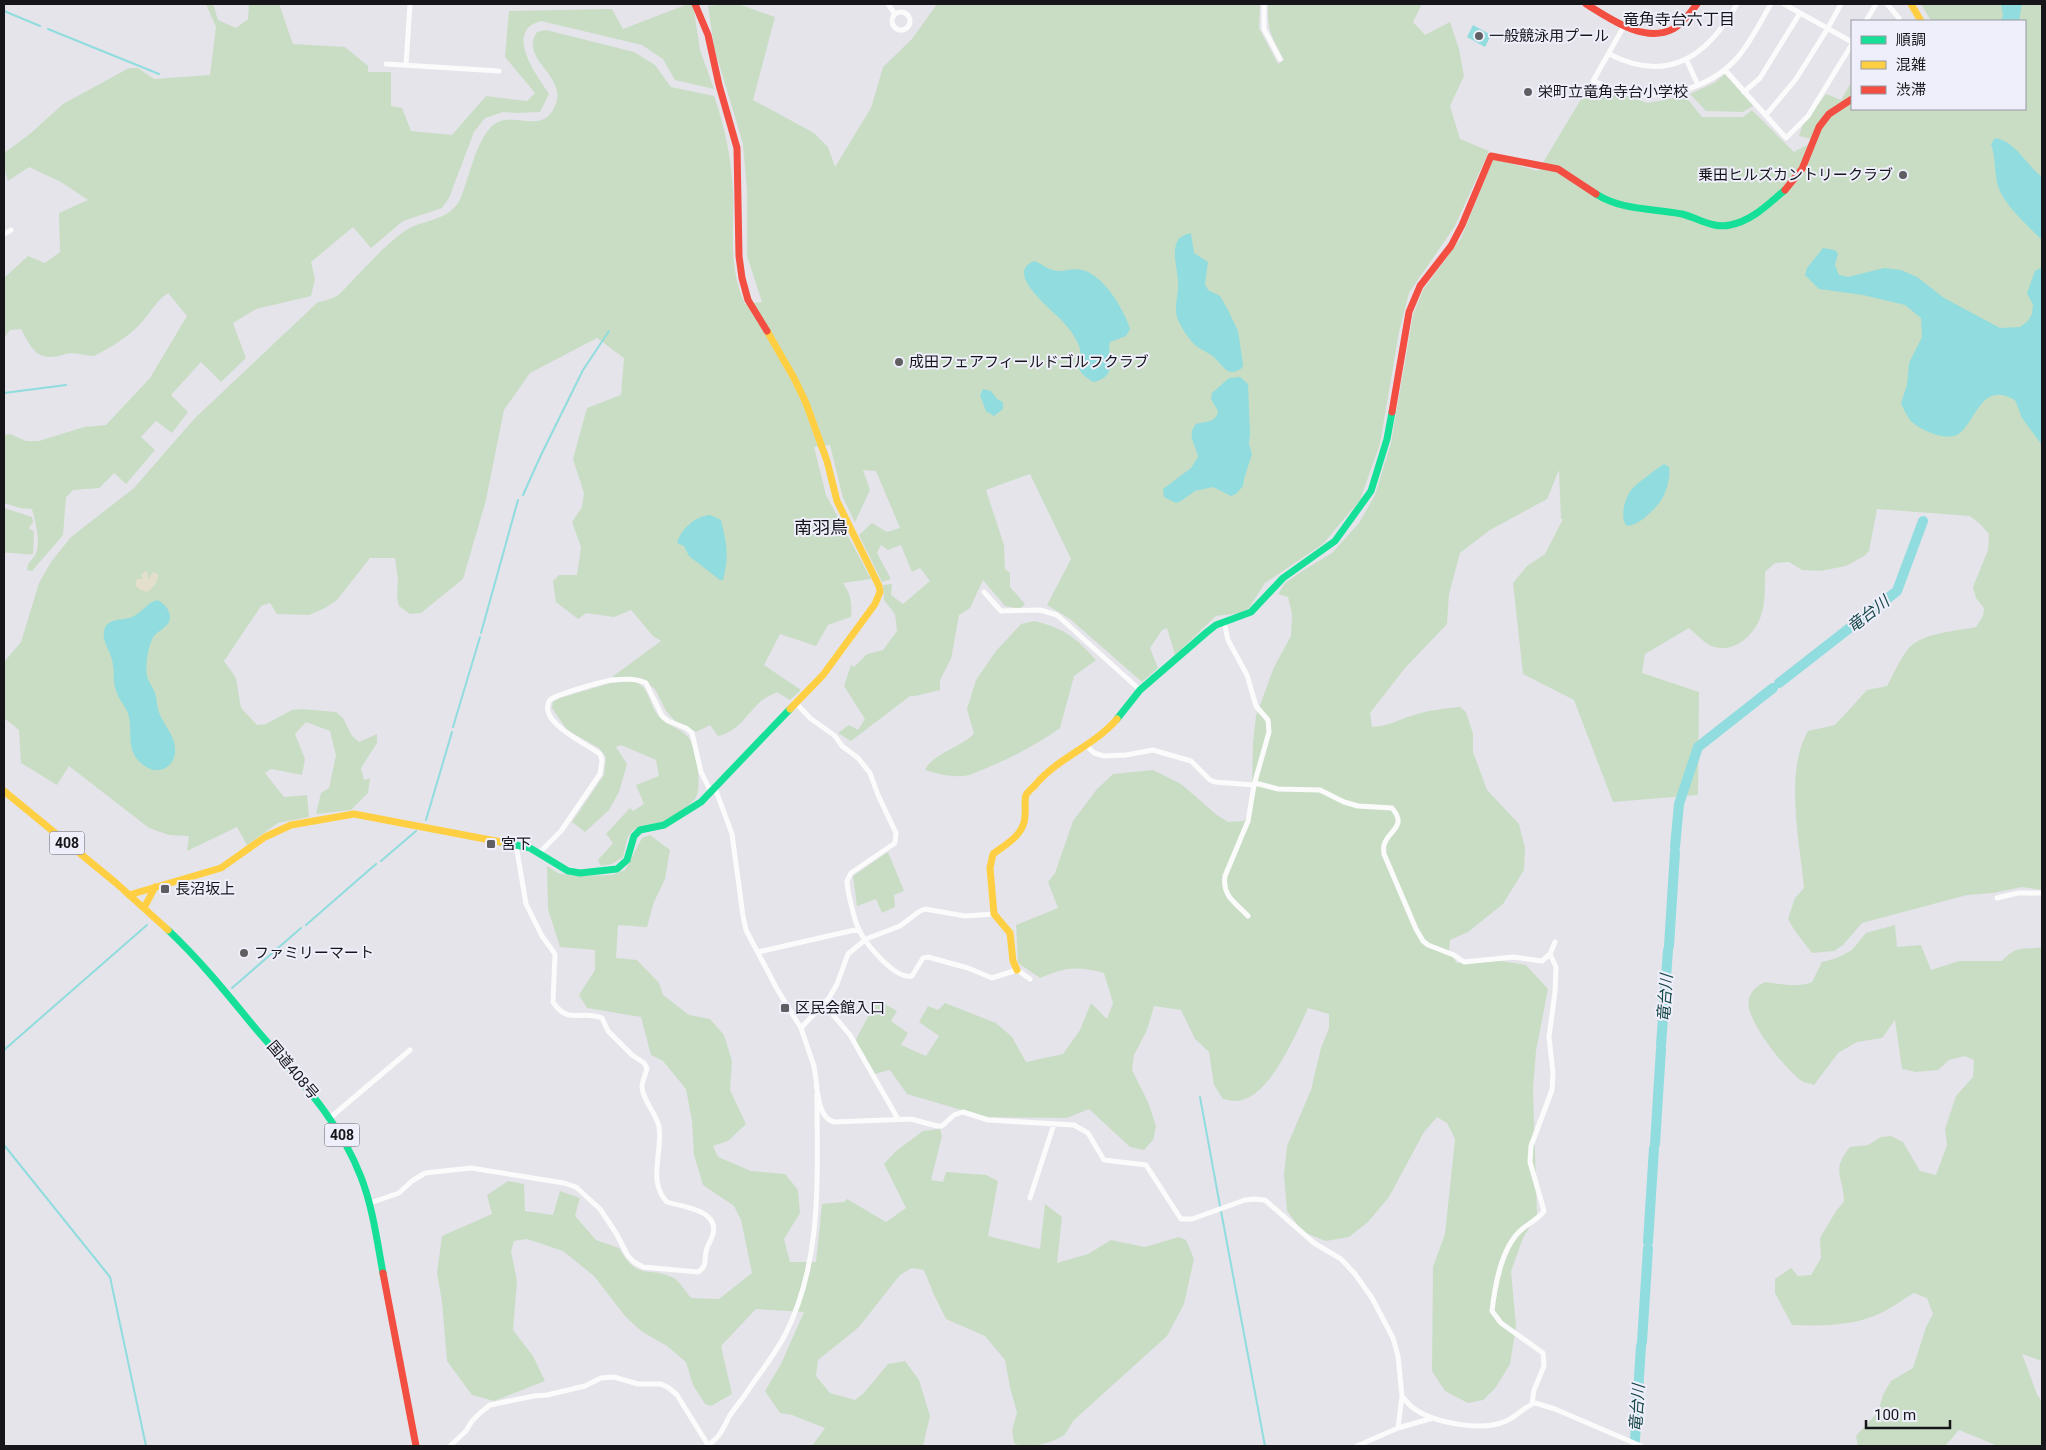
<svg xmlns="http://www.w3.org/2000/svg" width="2046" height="1450" font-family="Roboto,'Noto Sans JP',sans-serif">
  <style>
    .green { fill: #c9ddc5 }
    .sand { fill: #e4decd }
    .water { fill: #90dcde }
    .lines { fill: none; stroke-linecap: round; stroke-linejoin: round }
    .stream { stroke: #90dcde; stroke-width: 2 }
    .river { stroke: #90dcde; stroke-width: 10 }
    .street { stroke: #fbfbfc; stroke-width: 5 }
    .fast { stroke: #16e098; stroke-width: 7 }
    .slow { stroke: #ffcf43; stroke-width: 7 }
    .jam { stroke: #f24e42; stroke-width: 7 }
    .poi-dot { fill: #5e5e63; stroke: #efeffb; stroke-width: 2 }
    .labels { text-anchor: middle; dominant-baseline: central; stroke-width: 4; stroke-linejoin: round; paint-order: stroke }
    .shield { fill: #efeffb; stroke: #57575e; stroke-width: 1 }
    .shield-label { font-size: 14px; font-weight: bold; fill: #16161a }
    .poi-label { font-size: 15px; fill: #16161a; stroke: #efeffb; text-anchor: start }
    .street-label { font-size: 15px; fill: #16161a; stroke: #efeffb }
    .neighbourhood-label { font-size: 16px; fill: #16161a; stroke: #efeffb }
    .water-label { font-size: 16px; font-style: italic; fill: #174849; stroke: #efeffb }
    .quarter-label { font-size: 18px; fill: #16161a; stroke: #efeffb }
  </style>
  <rect width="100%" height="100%" fill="#e4e4ea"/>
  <!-- green -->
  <path class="green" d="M206,4H213L218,20L236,28L248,19L249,4H279L293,44L345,47L368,66V72H391V106L402,108L411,131L452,135L486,96L527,101L535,93L505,57L509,11L612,9L623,29L688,4H693L700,50L714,89L675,80L663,59L642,45L541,21C538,22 532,24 530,26C511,43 539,78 549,94L540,112L517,113L503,112L485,118L474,132L449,198L442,208L403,221L371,248L353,227L311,262L315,279L311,296L256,309L233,323L246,358L221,382L201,362L171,395L188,412L172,433L156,421L141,437L155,450L126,484L114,473L99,488L73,490L66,497L63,535L32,571L27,570C27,562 33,560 36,553C41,540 35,521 32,509L20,508L4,503V435L10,434L26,441H39L84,427L106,425L150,378L187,316L168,293C156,301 151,312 142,322C130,336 110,348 94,356C86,356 78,353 70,353C64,354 58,357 51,357C34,358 28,341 21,329L10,330L4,338V278L28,256L45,263L60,252L59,213L88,200L61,182L29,167L8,181L4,167V153L31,133L63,104L129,68H138L154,79L210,75L216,27Z
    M725,4H738L775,17L753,100L814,133L828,147L835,167L871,108L883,67L912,39L937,4H1260L1259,28L1278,64L1284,60C1272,37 1267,31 1268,4H1422L1413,22L1425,35L1450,22L1459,49L1464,76L1450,106L1460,139L1489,151L1455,226L1409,293L1399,332L1380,444L1360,500L1323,544L1265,583L1249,608L1241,613L1216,616L1175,655L1167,628L1162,630L1150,648L1158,668L1142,682L1070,619L1047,605L1071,559L1030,474L986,490L1004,545L1005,569L1010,573V587L1025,604L1020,609L1005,606L983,580L970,608L959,615L951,659L940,680V690L915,696H910L851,741L838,733L849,725L858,730L865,719L844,686L851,665L854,667L867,654L883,650L897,631L895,614L884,600L883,585L892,584L891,595L903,604L930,581L920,568L912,572L901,545L888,550L881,545L877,553L891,579L882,582L859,535L872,523L887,532L900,528L876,471L863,470L870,490L855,522L843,498L830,445L814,447L826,495L871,579L843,583C851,595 852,602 851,617L828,625L816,646L780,634L764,665L801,690L790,700L777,692C771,695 764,698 760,702C746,715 738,732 718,736L710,725L696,732L675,721L666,711L655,689L645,681L612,677L661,641L653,636L631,610L614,617L586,613L578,619L556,602L553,581L559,575H577L581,547L572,522L582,507L584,493L573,459L587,408L621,395L624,358L597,338L530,373L504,410L486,500L463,579L421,613L410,614L399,606L397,596L398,580L395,558H370L337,600L325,608L309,615L277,614L270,603L261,606L224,661L236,678L241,708L257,725L266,724L292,710L302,709L336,712L343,718L352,736L359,742L377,734V743L361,768L364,780L370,778L368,793L351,810L316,814L321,793L329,788L336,755L330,731L306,722L295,734L305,759L302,775L271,769L265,773L284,797L307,795L309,817L278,823L247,845L237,827L187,851L189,836L169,835L149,828L69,766L57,785L21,763L19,730L4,718V662L21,642L39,583L51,562L71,537L134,488L195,418L318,302C323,301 328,300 333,298C339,296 345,288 350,283C367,266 383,247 402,233C420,219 444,223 458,203C461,199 462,193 464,189C471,169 477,142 491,127C510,107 544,139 556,103C566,75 519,59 537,32L546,30L634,52L655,65L671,87L714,96C725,127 731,157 733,190C735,231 727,264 745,304L762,302L747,256V191L743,144L714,47L708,6Z
    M1921,4H2042V890L2022,887L1993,893L1967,895L1862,923L1843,945L1834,951L1812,953L1795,931L1788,919L1795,898L1804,888C1800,843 1784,772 1808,731L1835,725L1867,690L1887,686C1894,674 1900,658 1909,648C1922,633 1957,631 1976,627L1983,616L1984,608L1976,598L1973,587L1988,550L1989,534L1980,524L1970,516L1877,509L1869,551L1864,556L1846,566L1820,571L1802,570L1789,562L1775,563L1765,572C1765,599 1766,622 1744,640C1735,647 1725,650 1714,647C1706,645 1696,634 1689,628L1645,654L1642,673L1699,692L1698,795L1613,802L1574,700L1523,674L1513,583L1527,566L1545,554L1563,519H1561L1559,470L1547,499L1490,530L1460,553L1449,594L1447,624L1405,668L1370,713L1372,727C1391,726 1399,719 1417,714C1431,710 1446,708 1460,707L1466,712L1473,734V752L1487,790L1519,824L1525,848L1524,870L1503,904L1468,932L1450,940L1449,952L1457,963L1502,961L1526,965L1548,989L1536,1051L1533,1089L1537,1215L1523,1238L1511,1271L1516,1326L1510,1364L1496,1387L1483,1400L1468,1403L1445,1391L1432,1371L1433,1267L1445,1234L1455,1139L1447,1123L1437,1117L1424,1132L1389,1197L1368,1222L1349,1237L1326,1241L1303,1232L1287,1211L1284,1175L1287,1146L1311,1090L1321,1048L1329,1028V1014L1308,1008C1296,1034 1270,1097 1238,1101C1233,1101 1228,1100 1223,1099L1214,1085L1209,1052L1195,1039L1181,1010L1154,1006L1147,1030L1134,1055L1132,1070L1148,1102L1156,1126L1153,1140L1144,1150L1130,1147L1089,1109L1067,1118L985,1117L907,1094L890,1070L874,1074L855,1041L877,1000L897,1011L891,1021L908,1033L901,1045L926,1056L939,1036L919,1022L928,1006L938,1010L945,1003L996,1023L1012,1037L1026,1062L1063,1054L1080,1030L1091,1003L1107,1019L1113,1003L1104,973C1078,966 1066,967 1040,978L1018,963L1016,925L1058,908L1048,882L1055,873L1073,821L1097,789L1113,774L1153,770L1181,784L1217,815L1228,822L1244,821L1253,805L1252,783L1253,743L1256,716L1274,667L1291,636L1292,614L1288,597L1278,594L1285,583L1307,568L1332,553L1359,523L1375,495L1391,443L1413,315L1423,290L1461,238L1493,160H1499L1538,171L1590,84L1648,103L1685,96L1702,117H1743L1752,110L1794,152L1816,140L1799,136L1803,124L1826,94L1841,100L1852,81V109H2025V21H1931Z
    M1725,74L1753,106L1743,112L1706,111L1690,94L1714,83Z
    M4,508L32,517L33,522L29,528L34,532L33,554C22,555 14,552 4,553Z
    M1034,621C1066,629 1075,637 1096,660L1074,676L1060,728C1035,746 1010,758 982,770C976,772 969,776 963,776C950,777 938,774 925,770C933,753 960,748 974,734L967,709L976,680L996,651L1021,624Z
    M631,681C649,684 648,701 657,714C665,725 679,727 688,737C696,745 703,789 695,799C690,805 672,818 664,821C653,825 636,824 629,835C626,840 625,850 623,857L612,864L601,866L598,860L613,843L606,834L630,808L633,811L644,804L636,785L659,776L656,760L621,745L616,747L627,764L619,792L609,810L585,832L572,822L604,775L606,757L599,748L567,730L552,708L553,702L560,698L611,683Z
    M650,835L670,850L665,879L654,902L647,927L618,925L616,958L637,960L659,983L663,995L689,1015L710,1019L724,1035L732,1061L730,1090L746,1124L728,1141L713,1146L718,1157L751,1171L785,1174L798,1190L800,1213L784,1239L790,1262H816L822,1204L844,1202L847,1199L886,1222L906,1208L884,1164L896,1151L923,1131L940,1129L942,1136L931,1180L943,1182L946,1172L986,1175L998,1181L988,1236L1040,1249L1045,1204L1062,1217L1057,1263L1088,1254L1111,1240L1145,1247L1179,1237L1186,1240L1194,1259L1184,1304L1167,1336L1074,1420C1071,1424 1068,1430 1065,1434C1056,1443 1024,1450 1014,1443L1012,1430L1017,1413L1010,1387L1005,1360L985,1336L946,1319L934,1295L924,1270L912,1268L900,1275L859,1327L818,1360L816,1376L830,1393L855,1400L863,1394L888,1364L905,1361L919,1380L930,1416L923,1446H812L825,1428L792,1415L780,1413L765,1391L781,1364L804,1312L756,1309L721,1346L732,1394L711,1406L705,1404L693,1385L686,1362L667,1346L641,1331L625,1316L594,1276L563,1251L527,1239L514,1241L511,1251L517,1281L513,1330L533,1356L545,1381L494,1401L472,1395L447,1361L442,1302L437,1273L442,1236L492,1214L487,1195L508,1181L524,1184L525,1211L553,1215L560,1191L580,1198L575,1216L596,1240L619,1248C638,1281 645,1266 672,1277C679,1280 686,1292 691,1298L719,1299L752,1273L741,1220L734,1206L703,1185L694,1155L692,1121L686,1089L663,1061L651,1055L641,1017L587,1008L579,995L595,970V950L560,947L548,909L547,866L558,873L573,876L612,875L625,870L642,838Z
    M888,852L904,891L894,895L895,907L882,913L876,899L857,906L853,876Z
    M1895,925L1897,947L1921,945L1931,970L1959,961H2002C2016,945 2023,950 2042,947V1361L2022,1354L2037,1394L2042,1402V1446H1998L1959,1430L1945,1446H1858L1856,1436L1878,1412L1883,1395L1891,1381L1913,1368L1926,1327L1933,1314L1927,1298L1914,1293C1903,1299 1892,1308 1881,1313C1854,1326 1821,1326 1792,1325L1775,1293V1279L1791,1268L1798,1276L1811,1275L1821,1258L1820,1238L1836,1211L1844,1202C1844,1177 1830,1171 1850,1147L1868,1145L1881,1137L1891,1136L1903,1142L1920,1171L1936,1175L1947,1145L1945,1129L1956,1096L1973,1077L1974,1060L1965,1056L1949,1060L1938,1070L1916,1072L1902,1069L1895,1020L1882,1038L1857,1042L1838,1053L1814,1085C1809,1083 1803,1083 1799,1079C1784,1067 1743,1018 1749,998C1752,989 1758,986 1765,982C1780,984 1798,988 1812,982L1822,962L1837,958L1852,950L1866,933Z"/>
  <!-- sand -->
  <path class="sand" d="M145,571L148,573V580L153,572L158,574C159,581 152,590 146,592L139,589L135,585L137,579H143L141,575Z"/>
  <!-- water -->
  <path class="water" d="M2001,4H2022L2019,21H2001L2003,15Z
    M1473,25L1491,35L1485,47L1467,37Z
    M1995,138C2017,142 2025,164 2042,177V240C2029,227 2003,204 1998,186C1994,172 1996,158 1991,144Z
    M1191,233L1194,253L1208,262L1205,284L1208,290L1220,296L1228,310L1238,331L1243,364L1242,368C1228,378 1224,367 1215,358C1210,353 1205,352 1199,348C1191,343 1182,329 1178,320C1173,308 1179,295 1178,282C1178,270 1171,252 1178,240C1181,236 1187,234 1191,233Z
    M1823,248L1835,250L1838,254L1835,265L1839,275L1848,277L1884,268L1901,270L1917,277L1944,298L2000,328L2020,327L2028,321L2032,314L2033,305L2027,293L2035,271L2042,267V445L2022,418L2015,400C1982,381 1977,418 1960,433C1948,443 1919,430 1910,420C1907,415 1903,409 1901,403L1907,385L1909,363L1922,337L1921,318L1905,305L1863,295L1819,289L1805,275L1807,268Z
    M1034,261C1043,264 1049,271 1059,271C1066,271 1075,268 1082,270C1103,274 1125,311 1130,329L1126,336L1110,342C1106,358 1120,376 1093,382C1069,367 1084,366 1080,349C1078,341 1070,329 1064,323C1053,310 1003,274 1034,261Z
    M1240,377L1248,384L1250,434L1249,444L1252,454L1244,479L1243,486L1236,494L1231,496L1213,487L1195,491L1181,501L1176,503L1164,497L1163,489L1191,468L1198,457C1196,444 1186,436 1196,424C1206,421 1216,423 1218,411L1211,399L1212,393L1229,378Z
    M983,389L991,391L997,399L1003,402V409L994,416L986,411L980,395Z
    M1664,464L1669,467C1671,477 1666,494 1660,502C1653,511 1638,526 1627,526C1619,518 1625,497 1632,489C1635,485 1659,467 1664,464Z
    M710,515L721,520C727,544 729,556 723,580H720L689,556L684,546L677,543C681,529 695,516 710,515Z
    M157,600C167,604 175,617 166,626C162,630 157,632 154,636C148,645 145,666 147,676C149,684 155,689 156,697C157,702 157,707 159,712C162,722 171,731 174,742C178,755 172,769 158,770C151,771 143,766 138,760C127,748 132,731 129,717C127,707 120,702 117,693C112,682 115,671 112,660C110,651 102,641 104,631C107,617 123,621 132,617C142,613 146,603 157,600Z"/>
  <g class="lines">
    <!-- stream -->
    <path class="stream" d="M4,11L40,26
      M48,29L159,74
      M4,393L66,385
      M523,495L541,455L583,370L609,331
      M481,633L518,500
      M453,727L480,637
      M426,820L452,732
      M381,861L416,831
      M306,925L376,864
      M232,988L301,928
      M4,1050L147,925
      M1200,1097L1220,1206
      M4,1145L110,1277L146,1446
      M1221,1211L1265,1446"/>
    <!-- river -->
    <path class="river" d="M1779,683L1897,591L1923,521
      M1675,847L1679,804L1698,747L1773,688
      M1669,946L1675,852
      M1661,1045L1668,950
      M1655,1144L1661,1049
      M1648,1242L1654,1148
      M1642,1342L1648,1248
      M1635,1440L1641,1346"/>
    <!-- street -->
    <path class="street" d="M888,4L895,14
      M1264,4V29L1280,59
      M1784,4L1852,42
      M1887,4L1899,18V21
      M892 21a9 9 0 1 1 18 0a9 9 0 1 1-18 0Z
      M1866,21L1876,4
      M1624,26L1593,81C1602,84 1612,89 1622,92C1661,101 1709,89 1736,59C1750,44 1760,22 1771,4
      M1609,54C1668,84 1707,57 1737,4
      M1686,59L1698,85
      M386,64L499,71
      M406,65L410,4
      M1725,70L1786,138L1808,116L1852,44
      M1744,92L1760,78L1800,13
      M1766,115L1796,79L1828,28L1841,4
      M4,234L11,230
      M984,592L1001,611L1040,610L1057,615L1140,690
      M1224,622L1228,640L1247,675L1256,706L1268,720L1269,732L1254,785L1248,821L1225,876C1222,896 1235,902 1248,916
      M795,702L810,718L835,736L842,746L858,758L870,773L878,795L896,833L895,843L851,873L847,881C847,891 855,922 859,930C866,944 895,980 912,976L923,958L928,957L968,968L992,978L1017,970L1030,979
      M1087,746L1094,753L1104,756L1126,755L1153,750L1191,761L1210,780L1215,782L1254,785
      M1255,783L1278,789L1320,790L1344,802L1358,806L1392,808C1408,827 1388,830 1384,845C1383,848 1384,851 1384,854L1416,929L1423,941L1428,945L1454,955L1464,962L1513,957L1542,961L1550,954L1555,942
      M715,788L732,834L743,916L746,930L777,989L801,1028L814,1066L817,1087
      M540,852L561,831L600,774L602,760L600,754C586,744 551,727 548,711C547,708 548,702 550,700C554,695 604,681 612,680C623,679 636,678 646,683L662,716L668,721L686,728L692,733L701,772L711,792
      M1997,898L2018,893H2042
      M758,952L859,929
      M824,1004L850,1035L898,1119
      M801,1028L829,998L837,984L848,954L866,939L900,926L920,911L925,909L965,916L994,914
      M816,1085C819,1097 819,1118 834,1122L911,1119L937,1126H942L954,1115L963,1112L988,1120L1074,1125L1088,1133L1104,1160L1146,1165L1181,1219H1192L1245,1200L1254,1199L1265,1200L1314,1243L1341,1259L1355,1274L1372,1298L1393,1338L1398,1356L1402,1396L1398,1428
      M331,1117L410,1050
      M1030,1198L1054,1124
      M370,1203L399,1193L412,1181L425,1173L471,1168L564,1183L576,1187L600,1209L616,1233L628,1256L634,1262L643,1267L698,1272C709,1265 703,1258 707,1248C709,1243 712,1238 713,1234C719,1209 681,1207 667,1202C647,1182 663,1151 659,1127C656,1113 643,1101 642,1087C642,1080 646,1075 647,1068L644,1063L632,1055L608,1031L602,1018C581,1009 569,1026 553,1002L555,954L542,936L526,904L516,845
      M1402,1396C1405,1399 1408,1404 1412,1407C1432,1423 1482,1432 1506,1421C1516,1417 1524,1407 1535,1403L1555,1409L1641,1446
      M1532,1404L1534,1390L1544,1366L1543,1353L1501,1323L1492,1311C1495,1285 1501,1249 1520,1231C1528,1223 1538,1220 1544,1211L1530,1162L1531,1146L1552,1090L1553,1073L1549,1037L1555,992L1556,967L1550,954
      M450,1446L466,1431L472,1421L480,1413L490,1405L534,1396L547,1395L585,1386L601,1378L614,1377L638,1384H661L669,1388L677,1395L708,1445
      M706,1446C719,1439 723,1429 729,1417C734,1409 740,1402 745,1395C758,1375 774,1356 785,1335C823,1260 817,1177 817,1095
      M1357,1446L1398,1428L1433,1418"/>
    <!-- fast -->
    <path class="fast" d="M1596,194C1623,211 1652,208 1682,214C1698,218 1713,229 1730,225C1752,221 1768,204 1785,190
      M1117,719L1140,690L1207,632L1216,625L1251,612L1283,578L1335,541L1371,491L1387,439L1392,412
      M501,842L530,848L568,871L580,873L617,869L627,860L634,836L640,830L664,825L701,802L790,709
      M168,930C201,961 228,995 256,1029C296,1076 339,1119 361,1177C373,1208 377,1241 383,1273"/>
    <!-- slow -->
    <path class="slow" d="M1911,4L1921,21
      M767,331L794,378L806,403L827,461L837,501L879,586L880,592L875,604L823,675L790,709
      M4,791L116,883L168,930
      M129,895L221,868L265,837L291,825L354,814L501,842
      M144,908L155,887
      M1017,970L1013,961L1010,933L994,914L990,868L993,854C1008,843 1025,834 1025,815C1026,809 1024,800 1026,795C1028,791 1034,787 1036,784C1059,757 1094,746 1117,719"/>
    <!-- jam -->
    <path class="jam" d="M695,4L708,35L719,85L737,148L739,256L742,278L748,300L767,331
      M1586,4C1609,18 1644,44 1673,29C1683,23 1690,13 1697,4
      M1785,190L1802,169L1819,127L1829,114L1852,99
      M1392,412L1409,312L1420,286L1451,246L1462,225L1491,156L1558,169L1596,194
      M383,1273L416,1446"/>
  </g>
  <!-- markers -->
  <g class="poi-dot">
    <circle cx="1479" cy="36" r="5"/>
    <circle cx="1528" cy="92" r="5"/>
    <circle cx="1903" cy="175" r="5"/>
    <circle cx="899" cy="362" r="5"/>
    <rect x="486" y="839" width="10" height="10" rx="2.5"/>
    <rect x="160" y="884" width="10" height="10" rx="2.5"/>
    <circle cx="244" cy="953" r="5"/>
    <rect x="780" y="1003" width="10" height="10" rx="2.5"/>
  </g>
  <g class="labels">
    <!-- shield labels -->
    <g class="shield">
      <rect x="49.5" y="831.5" width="35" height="23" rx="4"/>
      <rect x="324.5" y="1123.5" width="35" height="23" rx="4"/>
    </g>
    <g class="shield-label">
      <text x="67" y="843">408</text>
      <text x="342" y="1135">408</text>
    </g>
    <!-- poi labels -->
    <g class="poi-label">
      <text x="1489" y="36">一般競泳用プール</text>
      <text x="1538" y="92">栄町立竜角寺台小学校</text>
      <text x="1893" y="175" text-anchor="end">乗田ヒルズカントリークラブ</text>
      <text x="909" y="362">成田フェアフィールドゴルフクラブ</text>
      <text x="501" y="844">宮下</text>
      <text x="175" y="889">長沼坂上</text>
      <text x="254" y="953">ファミリーマート</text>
      <text x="795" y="1008">区民会館入口</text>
    </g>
    <!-- street labels -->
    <g class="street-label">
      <text transform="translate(293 1070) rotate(50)">国道408号</text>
    </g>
    <!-- neighbourhood labels -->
    <g class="neighbourhood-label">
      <text x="1679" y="19">竜角寺台六丁目</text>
    </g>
    <!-- water labels -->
    <g class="water-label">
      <text transform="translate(1868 614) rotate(-38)">竜台川</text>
      <text transform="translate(1665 998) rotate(-86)">竜台川</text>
      <text transform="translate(1637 1408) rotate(-86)">竜台川</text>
    </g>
    <!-- quarter labels -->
    <g class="quarter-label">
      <text x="821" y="527">南羽鳥</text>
    </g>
  </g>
  <!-- border -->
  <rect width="2046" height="1450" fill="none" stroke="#16161a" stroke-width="10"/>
  <!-- legend -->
  <rect x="1851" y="20" width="175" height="90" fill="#efeffb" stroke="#9898a1"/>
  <rect x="1861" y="36" width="25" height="8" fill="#16e098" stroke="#9898a1"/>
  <text x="1896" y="45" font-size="15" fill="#16161a">順調</text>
  <rect x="1861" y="61" width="25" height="8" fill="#ffcf43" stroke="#9898a1"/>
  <text x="1896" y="70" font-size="15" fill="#16161a">混雑</text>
  <rect x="1861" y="86" width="25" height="8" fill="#f24e42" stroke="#9898a1"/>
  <text x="1896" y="95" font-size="15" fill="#16161a">渋滞</text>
  <!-- scale -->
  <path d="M1866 1420v8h84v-8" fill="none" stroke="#16161a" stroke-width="2.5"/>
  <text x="1874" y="1420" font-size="15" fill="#16161a" stroke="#efeffb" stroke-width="4" paint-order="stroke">100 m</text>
</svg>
